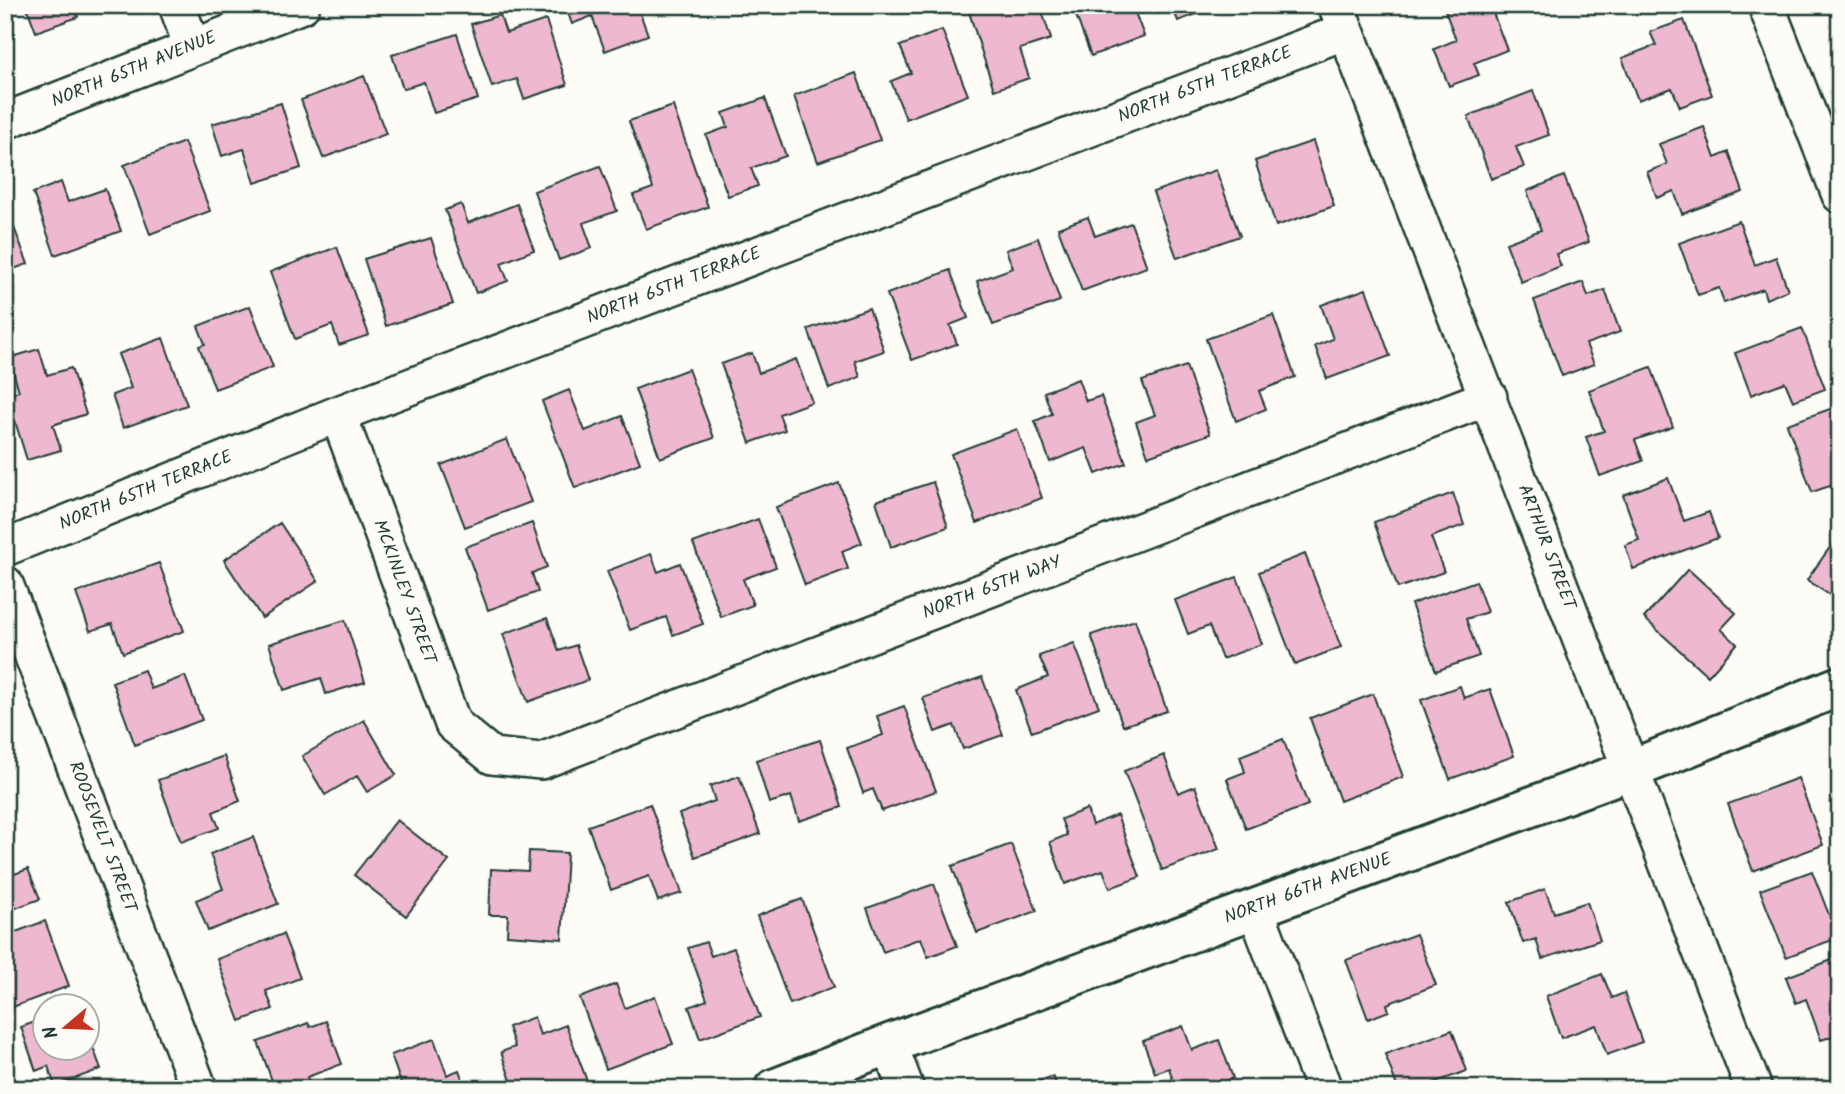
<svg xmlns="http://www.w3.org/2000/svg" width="1845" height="1094" font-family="Kalam,sans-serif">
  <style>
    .building { fill: #efb8d1; stroke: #1f3d34; stroke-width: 2 }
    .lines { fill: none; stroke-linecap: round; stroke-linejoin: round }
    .minor-casing { stroke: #1f3d34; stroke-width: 40 }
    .tertiary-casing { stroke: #1f3d34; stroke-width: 44 }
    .minor { stroke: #fdfcf7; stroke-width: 35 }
    .tertiary { stroke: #fdfcf7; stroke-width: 38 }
    .labels { text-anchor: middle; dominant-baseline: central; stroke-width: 5; stroke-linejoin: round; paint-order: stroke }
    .street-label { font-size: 18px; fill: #1f3d34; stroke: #fdfcf7 }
  </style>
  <rect width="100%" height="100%" fill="#fdfcf7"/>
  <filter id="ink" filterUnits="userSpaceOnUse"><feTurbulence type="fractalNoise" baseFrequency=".0143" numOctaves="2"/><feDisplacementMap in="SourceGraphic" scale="14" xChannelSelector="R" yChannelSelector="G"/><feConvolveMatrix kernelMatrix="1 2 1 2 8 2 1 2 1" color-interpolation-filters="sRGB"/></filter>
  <g filter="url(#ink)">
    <!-- building -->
    <path class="building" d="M26,5H74L78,17L36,32Z
      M565,5H637L648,35L605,51L592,16L572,24Z
      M659,5H676L661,11Z
      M979,5H1014V8L1023,5H1040L1051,39L1020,49L1029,78L994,90L968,9Z
      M1086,5H1132L1144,36L1091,56L1074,10Z
      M1172,5H1221L1178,21Z
      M1443,5H1490L1507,50L1474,63L1479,75L1449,86L1434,49L1456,40Z
      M500,15L506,33L546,20L567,85L524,99L517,79L492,87L471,24Z
      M1684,20L1712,95L1680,107L1672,88L1638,100L1622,58L1656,45L1650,32Z
      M942,30L968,95L906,119L891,81L911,73L900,46Z
      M457,34L478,99L434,113L424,82L403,89L392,55Z
      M856,73L880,140L818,162L794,96Z
      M364,76L386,134L323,158L301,100Z
      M1533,91L1549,135L1516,147L1524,167L1491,179L1468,116Z
      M765,98L786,156L751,168L758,186L728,196L706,135L728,127L723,113Z
      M281,103L301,168L255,183L244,149L222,156L212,124Z
      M673,106L708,207L646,229L633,195L653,188L629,121Z
      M1704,127L1715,158L1729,152L1743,192L1682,214L1674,191L1657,198L1647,172L1667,164L1659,144Z
      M1313,141L1334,206L1276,226L1255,161Z
      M184,142L210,211L150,234L124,165Z
      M600,166L617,211L583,223L592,248L559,260L534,191Z
      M1216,170L1240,236L1177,258L1153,192Z
      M1564,176L1589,242L1556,254L1561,266L1521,282L1506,243L1541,230L1527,191Z
      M61,182L68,202L105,189L121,231L55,255L33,193Z
      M461,204L468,223L517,204L534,250L501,263L508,281L476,293L445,210Z
      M10,217L28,264L5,272V218Z
      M1088,217L1095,236L1131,223L1147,267L1082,291L1058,228Z
      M1739,221L1755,265L1776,257L1788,290L1766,299L1763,289L1724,303L1719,288L1698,295L1679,243Z
      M431,238L453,304L386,326L364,259Z
      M1038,238L1060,301L993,325L977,281L1013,268L1006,250Z
      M337,247L369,335L339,345L332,325L295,339L270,272Z
      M950,270L968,318L950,325L957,344L912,360L887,294Z
      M1583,282L1588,296L1605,290L1620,332L1586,344L1594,364L1562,376L1534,300Z
      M1366,289L1390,356L1327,379L1315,346L1333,339L1321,305Z
      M250,306L273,367L215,389L199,346L205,344L198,326Z
      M869,308L884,351L855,361L860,377L829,389L808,329Z
      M1273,315L1295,377L1259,391L1266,409L1236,421L1206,339Z
      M1802,328L1825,389L1793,401L1785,382L1751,395L1735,353Z
      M163,338L187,405L123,428L112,395L131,388L118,354Z
      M39,349L47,375L71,368L86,414L53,425L61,450L27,460L7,395L19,391L9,358Z
      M752,353L759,373L796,359L812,402L779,414L785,430L750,443L721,364Z
      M1186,366L1210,434L1148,456L1136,422L1155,415L1142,381Z
      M1651,367L1673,427L1635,440L1643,461L1600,476L1586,437L1604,431L1589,390Z
      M688,369L714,438L660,458L635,389Z
      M1078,379L1086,401L1101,396L1126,463L1096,474L1086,448L1050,462L1035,421L1052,414L1044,392Z
      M569,390L585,431L622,416L640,463L575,488L542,401Z
      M1833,408L1840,426L1838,499L1833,485L1812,492L1787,424Z
      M1017,429L1042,498L977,523L951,454Z
      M507,439L531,502L465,527L441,465Z
      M1668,478L1684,521L1709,512L1718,538L1633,569L1625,545L1639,540L1623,495Z
      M933,482L948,527L891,547L876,501Z
      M839,483L862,543L842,551L848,569L805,585L776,507Z
      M1453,493L1464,525L1431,537L1444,572L1398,588L1374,522Z
      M758,519L776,567L743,579L753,605L721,617L693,543Z
      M280,523L318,581L262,618L224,560Z
      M532,523L547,567L532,573L538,592L488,610L465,547Z
      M1840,533V602L1807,580Z
      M651,554L658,572L680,563L703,624L673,635L666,617L630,630L607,571Z
      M1305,554L1341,647L1295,665L1259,572Z
      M159,563L184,631L123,653L112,624L90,631L76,593Z
      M1688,569L1736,613L1721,629L1737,644L1708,676L1644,618Z
      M1237,577L1262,644L1222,659L1209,626L1188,634L1175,600Z
      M1476,581L1487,612L1466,619L1479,656L1436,671L1411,604Z
      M547,618L559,651L576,645L588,680L528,702L503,634Z
      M345,620L365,682L326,694L321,678L284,690L269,644Z
      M1135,620L1167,711L1123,726L1091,635Z
      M1074,643L1099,707L1032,732L1016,690L1048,677L1039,656Z
      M144,670L151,689L185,676L202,720L135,745L112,682Z
      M982,677L1003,735L963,749L954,725L935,732L923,698Z
      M1460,686L1464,698L1490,689L1514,756L1450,779L1421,700Z
      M1373,694L1403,777L1340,801L1310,718Z
      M904,706L936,791L882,811L873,789L863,793L847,748L883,735L877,716Z
      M364,720L396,775L367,792L357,776L325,795L302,756Z
      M1283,739L1308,805L1246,829L1227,779L1245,772L1240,756Z
      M820,740L842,807L799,821L791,796L769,803L756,760Z
      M1164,755L1178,793L1195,786L1219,849L1162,870L1124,771Z
      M224,756L240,801L213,812L219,828L181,842L158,780Z
      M739,776L760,834L695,857L679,814L715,801L710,786Z
      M1798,778L1823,845L1753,871L1728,804Z
      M650,804L682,893L658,901L649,876L611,890L588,826Z
      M1087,809L1092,825L1117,815L1140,877L1110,888L1103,870L1065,884L1050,842L1067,835L1061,819Z
      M397,820L449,861L406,916L354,875Z
      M253,837L278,904L208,931L196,900L223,889L210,854Z
      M1011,844L1037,911L977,933L952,866Z
      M529,851L567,853L562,939L507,935L508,915H489L491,869L528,871Z
      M5,866L9,876L28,869L40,899L5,912Z
      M1812,871L1838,938L1786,957L1760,890Z
      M934,884L957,946L928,957L921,938L883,952L867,908Z
      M1545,889L1554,913L1587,902L1600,940L1542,959L1536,939L1523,943L1509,902Z
      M802,899L834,987L790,1004L757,916Z
      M45,921L69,986L10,1008L5,996V936Z
      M283,934L300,978L266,991L273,1009L240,1021L217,959Z
      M1416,934L1436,985L1387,1004L1389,1011L1368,1019L1346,960Z
      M706,942L711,956L734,948L760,1017L700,1039L689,1007L707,1000L688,948Z
      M1840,957V1034L1821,1040L1806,999L1796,1003L1786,977Z
      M1602,974L1612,998L1624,993L1642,1042L1607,1055L1596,1025L1561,1038L1546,996Z
      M616,984L625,1008L655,996L673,1044L606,1069L580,998Z
      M534,1017L540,1035L566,1025L590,1089H552L549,1081L528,1089H514L501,1052L515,1047L508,1027Z
      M46,1018V1048H88V1034L101,1069L55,1086L48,1066L36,1071L21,1027Z
      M326,1021L342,1064L307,1077L311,1089H275L258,1042L308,1023L310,1027Z
      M1183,1026L1192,1050L1219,1040L1233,1078L1201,1089H1176L1169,1068L1155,1073L1143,1041Z
      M1452,1030L1467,1071L1433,1083L1435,1089H1398L1385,1054Z
      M434,1039L447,1075L459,1070L466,1089H403L391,1055Z
      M1053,1076L1058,1089H1018Z
      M1627,1083L1629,1089H1610Z"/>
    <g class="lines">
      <!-- minor casing -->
      <g class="minor-casing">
        <path id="minor" d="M177,5L192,47
          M1336,5L1754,1089
          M1766,5L1840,195
          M5,121L302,5
          M338,414L453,724L492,756L541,761L1489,397
          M5,548L338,414L1346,31
          M5,584L199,1089
          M1255,908L1324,1089
          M889,1044L906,1089"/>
      </g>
      <!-- tertiary casing -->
      <g class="tertiary-casing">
        <path id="tertiary" d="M774,1089L889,1044L1630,770L1840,686"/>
      </g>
      <!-- minor -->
      <use href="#minor" class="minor"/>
      <!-- tertiary -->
      <use href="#tertiary" class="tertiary"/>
    </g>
  </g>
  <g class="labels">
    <!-- street labels -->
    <g class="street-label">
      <text transform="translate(134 70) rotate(-22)">NORTH 65TH AVENUE</text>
      <text transform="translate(1205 85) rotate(-21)">NORTH 65TH TERRACE</text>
      <text transform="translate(674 286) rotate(-21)">NORTH 65TH TERRACE</text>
      <text transform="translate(146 491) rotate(-22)">NORTH 65TH TERRACE</text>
      <text transform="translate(1546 547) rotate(69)">ARTHUR STREET</text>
      <text transform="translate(992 588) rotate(-21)">NORTH 65TH WAY</text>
      <text transform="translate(404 592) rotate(70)">MCKINLEY STREET</text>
      <text transform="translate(102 837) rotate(69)">ROOSEVELT STREET</text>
      <text transform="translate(1308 889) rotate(-20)">NORTH 66TH AVENUE</text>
    </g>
  </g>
  <!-- margin -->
  <rect width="1845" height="1094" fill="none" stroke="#fdfcf7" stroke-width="28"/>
  <rect x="14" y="14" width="1817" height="1066" fill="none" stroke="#1f3d34" stroke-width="2.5" filter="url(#ink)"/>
  <!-- north arrow -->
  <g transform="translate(66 1027) rotate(251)"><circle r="33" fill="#fdfcf7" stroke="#a4b0a9" stroke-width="2"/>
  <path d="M0-5L12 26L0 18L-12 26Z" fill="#c8321e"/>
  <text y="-10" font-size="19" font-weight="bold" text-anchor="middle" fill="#1f3d34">N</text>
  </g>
</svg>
